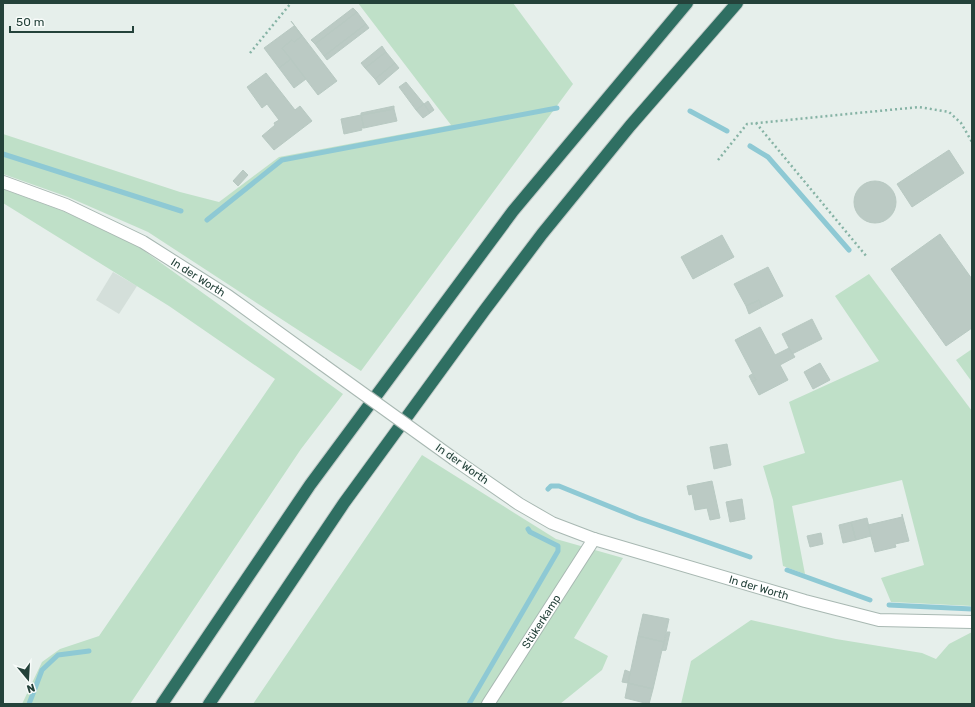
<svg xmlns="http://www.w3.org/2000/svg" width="975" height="707" font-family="Rubik,sans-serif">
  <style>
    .built { fill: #d4dfda }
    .green { fill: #bfe0c8 }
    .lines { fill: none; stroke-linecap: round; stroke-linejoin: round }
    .stream { stroke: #8ec9d4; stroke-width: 5 }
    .building { fill: #bbcac4; stroke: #b8c9c2 }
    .minor-casing { stroke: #a8b8b2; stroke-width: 14 }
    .motorway-casing { stroke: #c2cac8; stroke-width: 14 }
    .path { stroke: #86b3a5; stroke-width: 2.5; stroke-dasharray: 2 3; stroke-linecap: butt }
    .minor { stroke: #fff; stroke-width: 12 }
    .motorway { stroke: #2f6f62; stroke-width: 12 }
    .minor-bridge-casing { stroke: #a8b8b2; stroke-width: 14; stroke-linecap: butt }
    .minor-bridge { stroke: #fff; stroke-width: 12 }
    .labels { text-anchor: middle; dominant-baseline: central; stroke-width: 3; stroke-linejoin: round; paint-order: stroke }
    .street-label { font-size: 11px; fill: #24423a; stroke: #f7fbf9 }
  </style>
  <rect width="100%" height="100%" fill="#e6efeb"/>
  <!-- built -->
  <path class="built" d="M113,272L137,286L119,314L96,300Z"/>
  <!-- green -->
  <path class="green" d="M358,3H513L573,84L361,371L148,232L68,197L3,174V134L180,192L219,202L279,157L451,125Z
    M3,189L63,211L139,247L343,394L301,449L130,704H22L42,662L60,649L99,636L275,379L169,306L3,203Z
    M869,274L972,411V606L891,602L881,578L924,565L902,480L792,506L805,574L783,566L773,500L763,466L805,453L789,402L879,361L835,296Z
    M972,349V382L956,360Z
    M422,455L556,539L623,558L574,638L608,656L602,670L560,704H253Z
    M751,620L836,639L922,653L936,659L949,644L972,632V704H681L691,661Z"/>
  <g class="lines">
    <!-- stream -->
    <path class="stream" d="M690,111L727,131
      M750,146L768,157L849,250
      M3,154L181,211
      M207,220L282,160L557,108
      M548,489L551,486H559L638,518L750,557
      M787,570L870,600
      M889,605L972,609
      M29,704L42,670L58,655L89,651
      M469,704L558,551V546L530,532L528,529"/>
  </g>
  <!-- building -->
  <path class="building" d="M353,8L357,12L315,44L311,40Z
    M357,12L366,24L324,56L315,44Z
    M291,21L337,81L318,95L282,48L292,40L294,42L302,36Z
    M366,24L369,28L327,60L324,56Z
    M294,26L302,36L294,42L292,40L282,48L291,59L279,68L264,48Z
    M382,46L386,52L365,68L361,63Z
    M386,52L395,63L375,79L365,68Z
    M291,59L306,79L294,88L279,68Z
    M395,63L399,68L379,85L375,79Z
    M266,73L295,110L300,106L312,121L274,150L262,136L275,125L274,123L279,120L267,104L262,108L247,87Z
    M406,82L424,104L416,110L399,87Z
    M428,101L434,110L430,113L424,104Z
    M424,104L430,113L423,118L416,110Z
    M394,106V109L361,115V113Z
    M394,109L397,121L364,128L361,115Z
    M361,115L364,128H361L362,130L344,134L341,119Z
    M949,150L964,173L912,207L897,184Z
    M243,170L248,175L238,186L233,181Z
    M854 202a21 21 0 1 1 42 0a21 21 0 1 1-42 0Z
    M940,234L972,279V328L946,346L891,269Z
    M722,235L734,257L693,279L681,257Z
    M768,267L783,296L762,307L759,300L746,306L734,284Z
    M759,300L762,307L749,314L746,306Z
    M812,319L822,339L792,354L782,334Z
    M760,327L775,355L789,348L795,357L780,365L788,380L759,395L752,382L756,380L735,340Z
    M820,363L830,380L813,389L804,372Z
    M752,374L756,380L752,382L749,376Z
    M727,444L731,465L714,469L710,447Z
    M712,481L720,518L710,520L707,508L695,510L692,494L689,495L687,486Z
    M742,499L745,519L730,522L726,502Z
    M902,514L909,541L895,544L896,547L875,552L868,525L902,517Z
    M867,518L871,536L856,540L851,522Z
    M851,522L856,540L843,543L839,525Z
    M821,533L823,544L810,547L807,536Z
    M643,614L669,619L664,642L638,636Z
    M667,632H670L666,650H662Z
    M638,636L664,642L662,650H666H662L653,689L628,683Z
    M625,670L630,672L628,683L622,682Z
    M628,683L653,689L649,704L625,698Z"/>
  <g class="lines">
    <!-- minor casing -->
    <g class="minor-casing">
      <g id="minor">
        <path id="s1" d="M3,182L66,205L143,242L228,296L322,364"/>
        <path id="s2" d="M454,459L519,504L552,523L594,539L805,601L879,620L972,622"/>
        <path id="s3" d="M488,704L594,539"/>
      </g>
    </g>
    <!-- motorway casing -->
    <g class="motorway-casing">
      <path id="motorway" d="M162,704L310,485L513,211L687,3
        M209,704L344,503L484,311L542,234L630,126L737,3"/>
    </g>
    <!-- path -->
    <path class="path" d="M250,53L291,3
      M756,123L867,257
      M718,160L747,124L919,107L949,112L961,123L972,142"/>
    <!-- minor -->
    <use href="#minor" class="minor"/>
    <!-- motorway -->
    <use href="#motorway" class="motorway"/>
    <!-- minor-bridge casing -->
    <g class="minor-bridge-casing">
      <path id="minor-bridge" d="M322,364L454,459"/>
    </g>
    <!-- minor-bridge -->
    <use href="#minor-bridge" class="minor-bridge"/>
  </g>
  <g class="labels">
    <!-- street labels -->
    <g class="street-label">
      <text stroke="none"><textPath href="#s1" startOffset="218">In der Worth</textPath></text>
      <text transform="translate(462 464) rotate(35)">In der Worth</text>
      <text stroke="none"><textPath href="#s2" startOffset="334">In der Worth</textPath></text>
      <text stroke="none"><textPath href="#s3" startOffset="98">Stükerkamp</textPath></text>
    </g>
  </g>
  <!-- border -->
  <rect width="975" height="707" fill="none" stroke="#24423a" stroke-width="8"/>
  <!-- north arrow -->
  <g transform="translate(28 679) rotate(162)" stroke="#f7fbf9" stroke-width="3" paint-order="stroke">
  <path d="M0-3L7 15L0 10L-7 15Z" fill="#24423a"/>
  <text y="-6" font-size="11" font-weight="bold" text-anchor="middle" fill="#24423a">N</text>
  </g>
  <!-- scale -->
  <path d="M10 26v6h123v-6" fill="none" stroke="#24423a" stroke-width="2"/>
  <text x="16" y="26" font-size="12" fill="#24423a" stroke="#f7fbf9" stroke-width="3" paint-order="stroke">50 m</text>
</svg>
